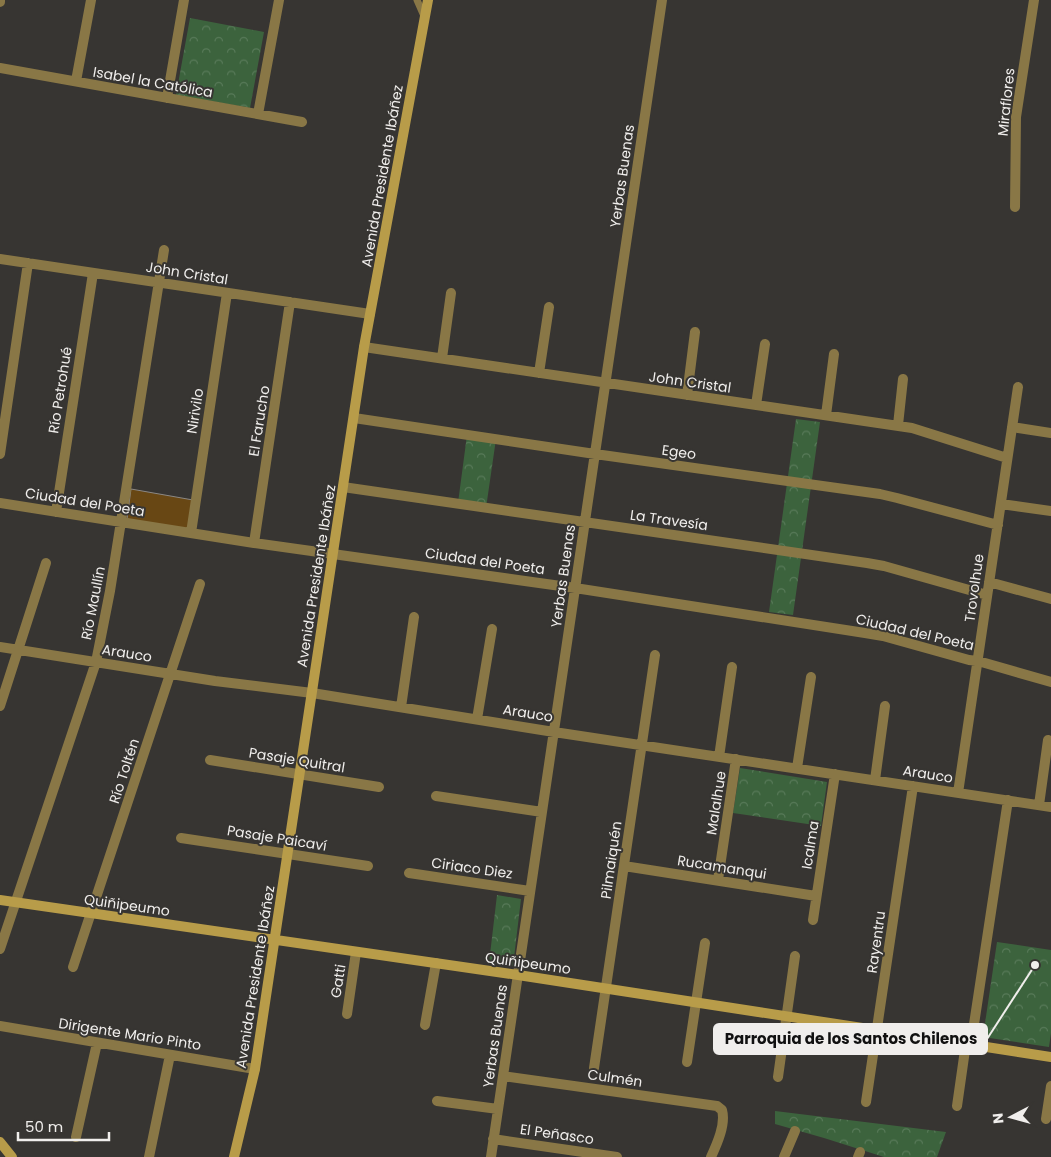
<svg xmlns="http://www.w3.org/2000/svg" width="1051" height="1157" font-family="Poppins,sans-serif">
  <style>
    .forest { fill: url(#forest-crowns) }
    .building { fill: #684714; stroke: #8b8885 }
    .lines { fill: none; stroke-linecap: round; stroke-linejoin: round }
    .lane { stroke: #897746; stroke-width: 7 }
    .street { stroke: #897746; stroke-width: 10 }
    .secondary { stroke: #b89c49; stroke-width: 10 }
    .labels { text-anchor: middle; dominant-baseline: central; stroke-width: 4; stroke-linejoin: round; paint-order: stroke }
    .street-label { font-size: 14px; fill: #f0eeec; stroke: #373532 }
    .leader { fill: none; stroke: #f0eeec; stroke-width: 2 }
    .callout-dot { fill: #f0eeec; stroke: #373532; stroke-width: 2 }
    .callout { fill: #f0eeec; stroke: #f0eeec; stroke-width: 2 }
    .callout-label { font-size: 15px; text-anchor: middle; font-weight: bold; fill: #111 }
  </style>
  <defs>
    <pattern id="forest-crowns" width="20" height="18" patternUnits="userSpaceOnUse" patternTransform="scale(1.25)"><rect width="20" height="18" fill="#3c633d"/><path d="M2 6a3 3 0 1 1 6 0M12 15a3 3 0 1 1 6 0" fill="none" stroke="#587a59"/></pattern>
  </defs>
  <rect width="100%" height="100%" fill="#373532"/>
  <!-- forest -->
  <path class="forest" d="M190,18L264,32L250,108L176,95Z
    M796,419L820,422L793,615L769,612Z
    M467,435L496,439L486,508L458,503Z
    M740,768L827,782L821,826L733,813Z
    M497,895L521,899L513,966L489,963Z
    M997,942L1051,950V1033L1049,1047L983,1037Z
    M775,1111L946,1132L937,1157H884L824,1138L775,1124Z"/>
  <!-- building -->
  <path class="building" d="M131,489L193,500L188,530L127,519Z"/>
  <g class="lines">
    <!-- lane -->
    <path class="lane" d="M417,0L424,16"/>
    <!-- street -->
    <path class="street" d="M0,2V0
      M0,68L302,122
      M76,81L91,0
      M167,98L184,0
      M258,114L279,0
      M1015,207L1016,117L1034,0
      M0,259L370,314
      M364,347L912,428L1007,458
      M442,358L451,293
      M539,373L549,307
      M687,395L695,332
      M756,405L765,344
      M826,415L834,354
      M354,418L595,454L880,494L897,498L998,525
      M898,425L903,379
      M1012,427L1051,433
      M0,454L28,263
      M343,487L867,563L884,566L987,595
      M0,503L254,543L575,588L865,633L883,636L969,660L978,661L1051,682
      M1001,504L1051,511
      M56,512L93,273
      M191,533L227,293
      M254,543L290,302
      M989,582L1051,599
      M0,647L215,681L312,693L554,732L1051,807
      M0,706L46,563
      M401,707L414,617
      M477,719L492,629
      M719,757L732,667
      M210,760L379,787
      M797,768L811,677
      M875,780L885,706
      M958,793L1018,387
      M436,796L542,812
      M1039,805L1048,740
      M181,838L368,866
      M624,866L816,896
      M409,873L530,891
      M718,880L736,759
      M813,920L835,774
      M0,949L96,662L110,591L164,250
      M73,967L200,584
      M347,1014L356,952
      M425,1025L436,963
      M0,1026L255,1069
      M971,1044L1008,800
      M687,1062L705,943
      M594,1068L655,655
      M503,1076L717,1106L722,1110C726,1124 717,1144 711,1157
      M778,1077L795,956
      M437,1101L498,1109
      M866,1102L913,786
      M957,1106L966,1043
      M1046,1119L1051,1086
      M76,1137L97,1043
      M493,1139L617,1157
      M149,1157L170,1055
      M491,1157L662,0
      M784,1157L795,1131
      M858,1157L860,1152"/>
    <!-- secondary -->
    <path class="secondary" d="M0,900L518,975L1051,1057
      M0,1142L12,1157
      M234,1157L255,1069L364,347L428,0"/>
  </g>
  <g class="labels">
    <!-- street labels -->
    <g class="street-label">
      <text transform="translate(153 82) rotate(10)">Isabel la Católica</text>
      <text transform="translate(1006 102) rotate(-84)">Miraflores</text>
      <text transform="translate(382 176) rotate(-80)">Avenida Presidente Ibáñez</text>
      <text transform="translate(622 176) rotate(-82)">Yerbas Buenas</text>
      <text transform="translate(187 273) rotate(9)">John Cristal</text>
      <text transform="translate(690 382) rotate(8)">John Cristal</text>
      <text transform="translate(60 390) rotate(-81)">Río Petrohué</text>
      <text transform="translate(195 411) rotate(-81)">Nirivilo</text>
      <text transform="translate(259 421) rotate(-81)">El Farucho</text>
      <text transform="translate(679 452) rotate(8)">Egeo</text>
      <text transform="translate(85 502) rotate(9)">Ciudad del Poeta</text>
      <text transform="translate(669 520) rotate(8)">La Travesía</text>
      <text transform="translate(485 561) rotate(8)">Ciudad del Poeta</text>
      <text transform="translate(316 576) rotate(-81)">Avenida Presidente Ibáñez</text>
      <text transform="translate(563 576) rotate(-82)">Yerbas Buenas</text>
      <text transform="translate(974 588) rotate(-82)">Trovolhue</text>
      <text transform="translate(93 603) rotate(-79)">Río Maullín</text>
      <text transform="translate(915 632) rotate(13)">Ciudad del Poeta</text>
      <text transform="translate(127 653) rotate(9)">Arauco</text>
      <text transform="translate(528 713) rotate(9)">Arauco</text>
      <text transform="translate(297 760) rotate(9)">Pasaje Quitral</text>
      <text transform="translate(124 771) rotate(-72)">Río Toltén</text>
      <text transform="translate(928 774) rotate(9)">Arauco</text>
      <text transform="translate(716 803) rotate(-81)">Malalhue</text>
      <text transform="translate(277 838) rotate(9)">Pasaje Paicaví</text>
      <text transform="translate(810 845) rotate(-81)">Icalma</text>
      <text transform="translate(611 860) rotate(-82)">Pilmaiquén</text>
      <text transform="translate(722 867) rotate(9)">Rucamanqui</text>
      <text transform="translate(472 868) rotate(8)">Ciriaco Diez</text>
      <text transform="translate(127 905) rotate(8)">Quiñipeumo</text>
      <text transform="translate(876 942) rotate(-82)">Rayentru</text>
      <text transform="translate(528 963) rotate(8)">Quiñipeumo</text>
      <text transform="translate(255 977) rotate(-81)">Avenida Presidente Ibáñez</text>
      <text transform="translate(338 981) rotate(-81)">Gatti</text>
      <text transform="translate(130 1034) rotate(9)">Dirigente Mario Pinto</text>
      <text transform="translate(495 1036) rotate(-82)">Yerbas Buenas</text>
      <text transform="translate(615 1078) rotate(8)">Culmén</text>
      <text transform="translate(557 1134) rotate(8)">El Peñasco</text>
    </g>
  </g>
  <!-- callouts -->
  <path class="leader" d="M1035 965L987 1039"/>
  <circle class="callout-dot" cx="1035" cy="965" r="5"/>
  <rect class="callout" x="714" y="1024" width="273" height="30" rx="5"/>
  <g class="callout-label">
    <text x="851" y="1044">Parroquia de los Santos Chilenos</text>
  </g>
  <!-- north arrow -->
  <g transform="translate(1011 1117) rotate(264)" stroke="#373532" stroke-width="4" paint-order="stroke">
  <path d="M0-4L9 19L0 12L-9 19Z" fill="#f0eeec"/>
  <text y="-8" font-size="14" font-weight="bold" text-anchor="middle" fill="#f0eeec">N</text>
  </g>
  <!-- scale -->
  <path d="M18 1132v8h91v-8" fill="none" stroke="#f0eeec" stroke-width="2.5"/>
  <text x="25" y="1132" font-size="15" fill="#f0eeec" stroke="#373532" stroke-width="4" paint-order="stroke">50 m</text>
</svg>
